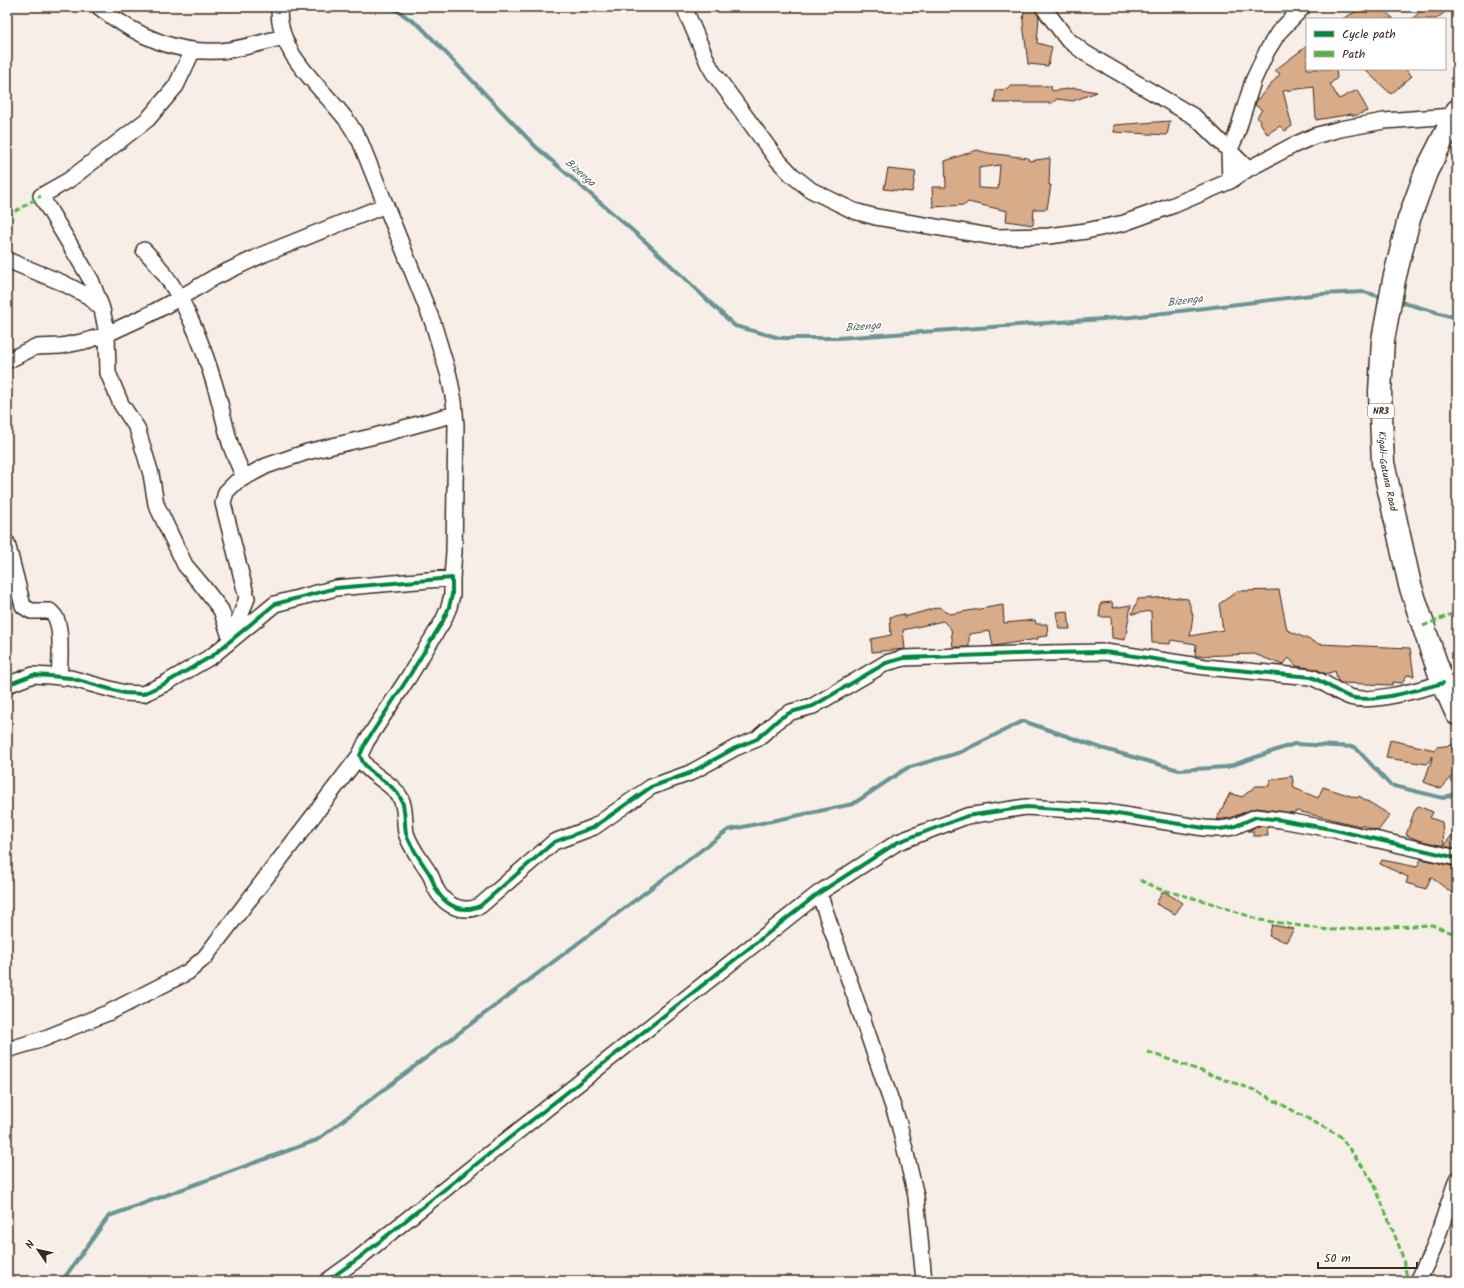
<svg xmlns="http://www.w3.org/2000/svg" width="1464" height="1288" font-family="Kalam,sans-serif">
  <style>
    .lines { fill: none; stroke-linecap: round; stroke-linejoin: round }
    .stream { stroke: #6a9494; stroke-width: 4 }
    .building { fill: #d8ab89; stroke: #3b2a1e; fill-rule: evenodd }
    .minor-casing { stroke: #3b2a1e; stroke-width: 18 }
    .trunk-casing { stroke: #3b2a1e; stroke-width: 25 }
    .minor { stroke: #fff; stroke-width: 15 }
    .trunk { stroke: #fff; stroke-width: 22 }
    .quiet { stroke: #57b245; stroke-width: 3; stroke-dasharray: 6 3; stroke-linecap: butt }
    .cycleway-casing { stroke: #fff; stroke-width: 6 }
    .cycleway { stroke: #00873e; stroke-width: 4 }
    .labels { text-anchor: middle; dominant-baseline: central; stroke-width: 3.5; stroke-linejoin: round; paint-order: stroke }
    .shield { fill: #fff; stroke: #766a62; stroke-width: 1 }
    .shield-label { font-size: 9px; font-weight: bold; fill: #3b2a1e }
    .street-label { font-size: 10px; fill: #3b2a1e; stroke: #fff }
    .water-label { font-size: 11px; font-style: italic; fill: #525f59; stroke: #fff }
  </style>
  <rect width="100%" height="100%" fill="#f7eee7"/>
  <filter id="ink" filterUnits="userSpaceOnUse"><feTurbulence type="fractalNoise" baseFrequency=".025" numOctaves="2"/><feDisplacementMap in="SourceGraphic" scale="8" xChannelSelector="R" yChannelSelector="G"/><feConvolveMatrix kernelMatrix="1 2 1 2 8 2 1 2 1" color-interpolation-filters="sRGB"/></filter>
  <g filter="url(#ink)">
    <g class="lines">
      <!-- stream -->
      <path class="stream" d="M392,7L421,27L537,148L647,243L735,326L780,338H838L1131,317L1320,294L1364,292L1385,298
        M1397,301L1457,318
        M62,1281L109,1216L317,1140L728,830L853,804L907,768L961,752L1023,721L1101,748L1179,770L1227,767L1294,744L1355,747L1390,785L1443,798L1457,793"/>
    </g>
    <!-- building -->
    <path class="building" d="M1024,7H1034L1039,17L1037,43L1052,47L1048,66L1028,64L1023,23Z
      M1365,7H1380L1394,19H1342Z
      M1425,7H1452L1436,19H1412Z
      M1307,46V69H1336L1337,78L1330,84L1339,99L1357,90L1368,111L1353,116L1352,114L1316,120L1314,87L1283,91L1292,126L1285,131L1280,126L1267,134L1257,117L1262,110L1255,105L1257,100L1280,74L1275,70Z
      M1364,69H1405L1412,76L1391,94Z
      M1009,86H1051L1052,91L1075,88L1097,92L1073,101L1057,99L1052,103H994L996,90L1009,89Z
      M1170,121L1167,135L1114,132V125Z
      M977,150L988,153L1028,158L1029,161L1050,158L1049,185H1051L1047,209H1034L1033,225L1006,221L1007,211L968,202L965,205L933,207L932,187H946L945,161ZM1000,165L998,189L979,188V168Z
      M888,169L916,172L912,192L884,189Z
      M1279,590L1287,630L1319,644L1410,648L1414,676L1407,675L1402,683L1393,682L1392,685L1341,683L1338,681L1335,671L1326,674L1316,669L1296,666L1289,658L1283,665L1254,654L1195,656L1196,644L1171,640L1170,644L1152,643L1151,611L1132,614L1138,599L1170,597L1188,599L1193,616L1190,636L1223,630L1219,604L1238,591Z
      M1112,602L1113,608L1131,605L1125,640L1112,638L1111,617H1099L1101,603Z
      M1003,605L1004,623L1035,620L1036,624H1047L1048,636L1038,637V639L993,646L990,631L969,634V647H953L951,629L943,621L903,630L905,649L872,652L871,639L891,635L890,617L904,614V617L939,607L950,614Z
      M1068,611L1070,629H1059L1056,612Z
      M1390,740L1435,750L1436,747L1453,745L1457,757V771L1441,789L1424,782L1433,756L1427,764L1386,758Z
      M1292,776L1294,788L1318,798L1323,787L1357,798L1359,796L1390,815L1378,831L1361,825L1360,826L1297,811L1293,813L1257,808L1252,809L1230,818L1216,820L1230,793L1242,797L1256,786H1269L1270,780Z
      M1418,806L1433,812L1430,818L1442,822L1444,845L1457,829V849L1418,840L1406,835L1414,812Z
      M1257,826L1267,827L1268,836H1253V831H1248Z
      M1421,859L1457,867V897L1431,877L1426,889L1406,883L1408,877L1380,864L1382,860L1417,867Z
      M1163,891L1183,903L1175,914L1156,904Z
      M1272,925L1294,929L1286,942L1269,936Z"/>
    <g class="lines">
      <!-- minor casing -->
      <g class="minor-casing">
        <path id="minor" d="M99,7C135,36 182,57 229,50C247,47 265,42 283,37
          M279,7C277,54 319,84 345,118C351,125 355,134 360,141L433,323L449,376L454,401L456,425L454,552L452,578
          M684,7L708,63L713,72L776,158L792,175L811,190L854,211L876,217L995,237L1049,236L1086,231L1124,223L1174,205L1230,181L1248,169L1292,146L1314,136L1340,129L1384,121L1453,116
          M1043,7L1067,39L1085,53L1195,117L1248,169
          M1230,181L1229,151L1236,136L1253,81L1267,51L1278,33L1303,7
          M144,250C183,289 203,344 218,396C223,414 226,432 232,449C236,459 240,468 244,477
          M7,260L63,283L88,296L102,309L107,334L108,373L121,404L137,428L151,474L156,504L185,565L201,584L221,610L231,640
          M101,306L91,280L41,196L69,180L148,119L176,86L193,50
          M7,361L35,347L61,346L86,341L107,334L148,315L183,296L215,277L264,254L386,205
          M7,543L23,606L31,611H50C52,613 55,616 56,618C62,631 60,663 59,677
          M232,639L247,598L223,503L226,492L236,482L266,466L307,452L375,436L455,414
          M7,685L33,675L50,676L70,678L124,693L143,694L164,684L212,656L275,604L336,588L452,578V595L449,607L443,621L408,678L366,742L360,755C365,775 393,781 401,799C406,809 404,822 406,833C410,847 421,860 429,873C432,877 433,882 435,887C441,900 453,910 469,909C472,909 477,907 480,906L554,842L594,827L651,787L690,773L735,748L757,739L779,719L791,712L813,706L886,663L904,658L1047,653L1104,652L1128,655L1205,667L1311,677C1325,682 1336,692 1350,697C1371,704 1421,689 1443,683
          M819,893L899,1124L916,1196L924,1281
          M7,1050L43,1039L110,1012L188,972L205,957L360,755
          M327,1281L359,1258L450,1185L819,893L898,842L967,816L1026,807L1105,812L1204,828L1220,829L1233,827L1256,817L1281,820L1331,829L1457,858
          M1418,1281L1433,1250L1457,1179"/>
      </g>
      <!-- trunk casing -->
      <g class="trunk-casing">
        <g id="trunk">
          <path id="s1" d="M1457,111L1426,172L1409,219L1394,280L1383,340L1380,392L1383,463L1410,585L1429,643L1443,683L1457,714"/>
        </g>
      </g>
      <!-- minor -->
      <use href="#minor" class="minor"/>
      <!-- trunk -->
      <use href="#trunk" class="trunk"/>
      <!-- quiet -->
      <path class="quiet" d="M7,216L41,196
        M1423,626L1457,612
        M1140,880L1159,889L1208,902L1260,920L1329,930L1432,925L1457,935
        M1148,1052L1257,1091L1340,1136L1373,1181L1401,1251L1408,1281"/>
      <!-- cycleway casing -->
      <g class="cycleway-casing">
        <path id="cycleway" d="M7,685L33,675L50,676L70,678L124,693L143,694L164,684L212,656L275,604L336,588L452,578V595L449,607L443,621L408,678L366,742L360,755C365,775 393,781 401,799C406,809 404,822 406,833C410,847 421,860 429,873C432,877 433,882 435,887C441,900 453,910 469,909C472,909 477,907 480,906L554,842L594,827L651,787L690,773L735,748L757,739L779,719L791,712L813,706L886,663L904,658L1047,653L1104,652L1128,655L1205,667L1311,677C1325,682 1336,692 1350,697C1371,704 1421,689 1443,683
          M327,1281L359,1258L450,1185L819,893L898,842L967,816L1026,807L1105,812L1204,828L1220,829L1233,827L1256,817L1281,820L1331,829L1457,858"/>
      </g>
      <!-- cycleway -->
      <use href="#cycleway" class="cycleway"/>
    </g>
  </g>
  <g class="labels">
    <!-- shield labels -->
    <rect class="shield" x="1368" y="404" width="26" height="14" rx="3"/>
    <g class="shield-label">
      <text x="1381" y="411">NR3</text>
    </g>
    <!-- street labels -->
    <g class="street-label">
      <text stroke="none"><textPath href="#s1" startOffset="374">Kigali-Gatuna Road</textPath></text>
    </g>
    <!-- water labels -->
    <g class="water-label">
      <text transform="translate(580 173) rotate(41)">Bizenga</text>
      <text transform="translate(1185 301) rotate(-7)">Bizenga</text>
      <text transform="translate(863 327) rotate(-4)">Bizenga</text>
    </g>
  </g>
  <!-- margin -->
  <rect width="1464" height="1288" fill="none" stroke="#fff" stroke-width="24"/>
  <rect x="12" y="12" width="1440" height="1264" fill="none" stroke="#3b2a1e" stroke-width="1.5" filter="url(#ink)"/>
  <!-- legend -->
  <rect x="1306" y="18" width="140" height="52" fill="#ffffff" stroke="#b1aaa5"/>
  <rect x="1314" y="31" width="20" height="6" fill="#00873e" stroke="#b1aaa5"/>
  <text x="1342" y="38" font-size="12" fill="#3b2a1e">Cycle path</text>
  <rect x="1314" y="51" width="20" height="6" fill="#57b245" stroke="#b1aaa5"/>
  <text x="1342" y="58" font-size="12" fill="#3b2a1e">Path</text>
  <!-- north arrow -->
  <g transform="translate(38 1250) rotate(304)" stroke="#ffffff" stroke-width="3" paint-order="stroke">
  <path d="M0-3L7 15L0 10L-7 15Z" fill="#3b2a1e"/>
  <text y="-6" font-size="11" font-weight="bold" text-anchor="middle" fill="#3b2a1e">N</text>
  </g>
  <!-- scale -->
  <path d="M1318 1262v6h99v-6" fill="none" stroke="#3b2a1e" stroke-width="2"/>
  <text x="1324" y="1262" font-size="12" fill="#3b2a1e" stroke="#ffffff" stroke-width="3" paint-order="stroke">50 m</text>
</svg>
